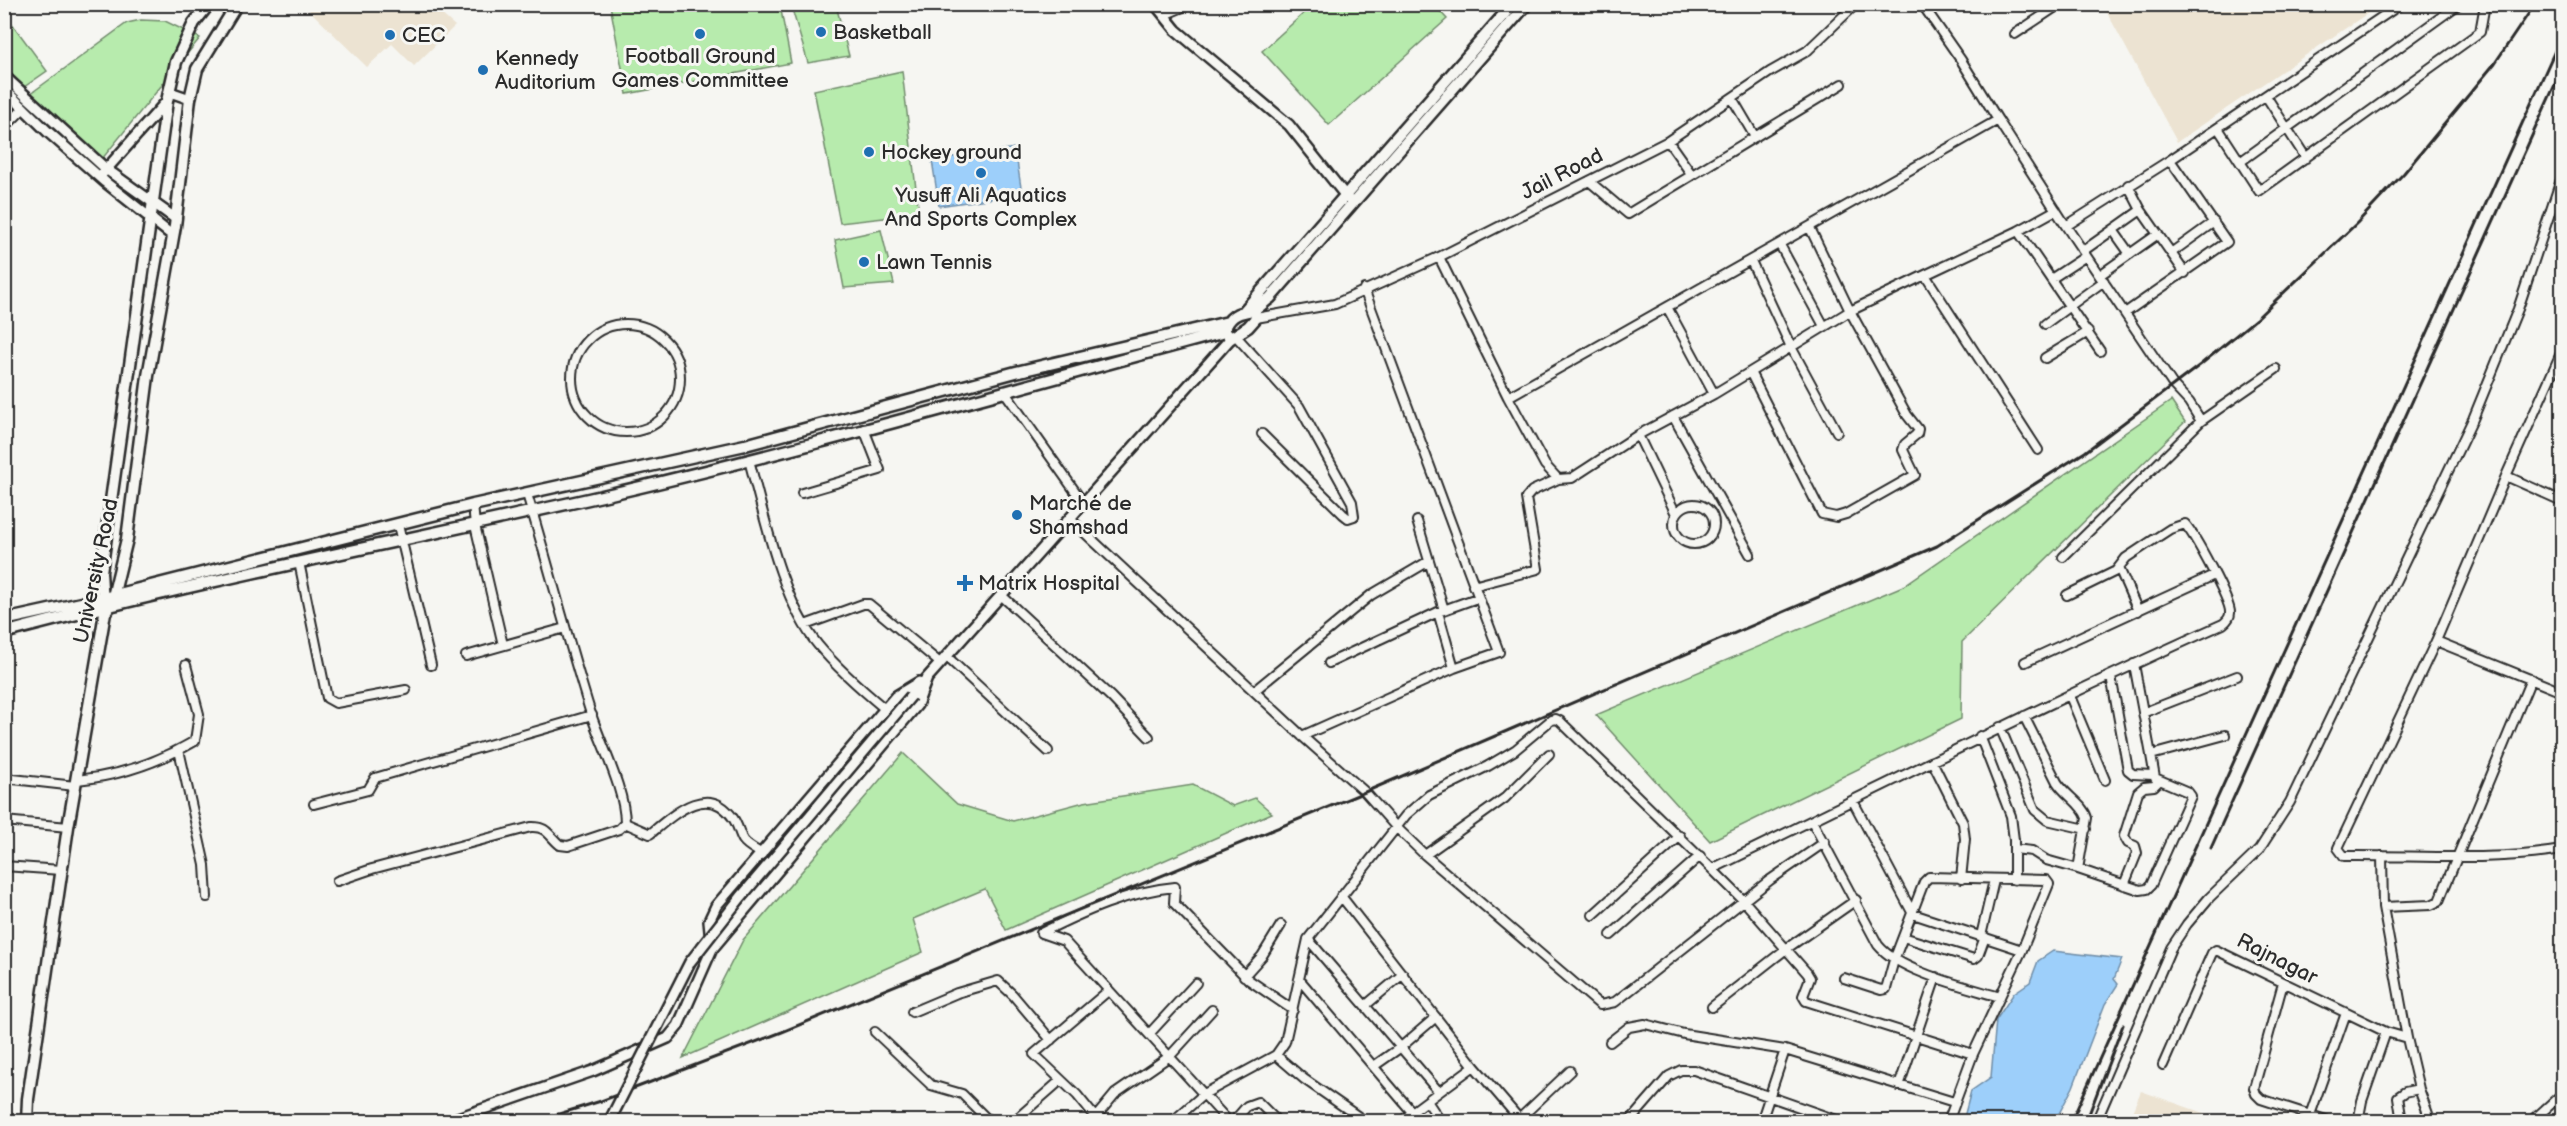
<svg xmlns="http://www.w3.org/2000/svg" width="2567" height="1126" font-family="'Balsamiq Sans',sans-serif">
  <style>
    .built { fill: #ece3d2 }
    .green { fill: #b7ebad; stroke: #718b6c; stroke-width: 1.5 }
    .water { fill: #9dcffa; stroke: #6f8da7; stroke-width: 1.5 }
    .lines { fill: none; stroke-linecap: round; stroke-linejoin: round }
    .minor-casing { stroke: #2b2b2b; stroke-width: 12 }
    .tertiary-casing { stroke: #2b2b2b; stroke-width: 14 }
    .secondary-casing { stroke: #2b2b2b; stroke-width: 15 }
    .minor { stroke: #f6f6f2; stroke-width: 8 }
    .tertiary { stroke: #f6f6f2; stroke-width: 9 }
    .secondary { stroke: #f6f6f2; stroke-width: 10 }
    .rail { stroke: #2b2b2b; stroke-width: 3 }
    .tertiary-bridge-casing { stroke: #2b2b2b; stroke-width: 14; stroke-linecap: butt }
    .tertiary-bridge { stroke: #f6f6f2; stroke-width: 9 }
    .poi-dot { fill: #1f6fb2; stroke: #f6f6f2; stroke-width: 2 }
    .labels { text-anchor: middle; dominant-baseline: central; stroke-width: 6; stroke-linejoin: round; paint-order: stroke }
    .poi-label { font-size: 21px; fill: #2b2b2b; stroke: #f6f6f2; text-anchor: start }
    .street-label { font-size: 21px; fill: #2b2b2b; stroke: #f6f6f2 }
  </style>
  <rect width="100%" height="100%" fill="#f6f6f2"/>
  <filter id="ink" filterUnits="userSpaceOnUse"><feTurbulence type="fractalNoise" baseFrequency=".0167" numOctaves="2"/><feDisplacementMap in="SourceGraphic" scale="12" xChannelSelector="R" yChannelSelector="G"/><feConvolveMatrix kernelMatrix="1 2 1 2 8 2 1 2 1" color-interpolation-filters="sRGB"/></filter>
  <g filter="url(#ink)">
    <!-- built -->
    <path class="built" d="M304,5H431L455,26L414,66L392,44L367,67Z
      M2103,5H2380L2177,142Z
      M2141,1091L2226,1121H2128Z"/>
    <!-- green -->
    <path class="green" d="M808,4L836,5L849,56L808,63L792,9Z
      M610,5H780L791,63L627,94Z
      M1313,5H1434L1447,19L1329,125L1262,51Z
      M5,14L47,71L24,87L5,67Z
      M141,20L165,21L200,38L102,159L30,94L127,23Z
      M902,71L919,214L840,223L814,90Z
      M881,230L894,284L844,288L835,240Z
      M2171,401L2185,422L1962,642L1961,719L1710,841L1596,715L1903,586Z
      M903,753L957,804L1013,821L1084,802L1193,785L1233,806L1255,798L1272,813L1006,930L985,889L913,919L923,952L683,1058L743,940Z"/>
    <!-- water -->
    <path class="water" d="M1015,148L1022,194L939,206L932,160Z
      M2053,951L2122,959L2114,979L2118,984L2105,1004L2073,1087L2055,1121H1963L1971,1091L1991,1077L1996,1020L2014,993L2030,982L2038,961Z"/>
    <g class="lines">
      <!-- minor casing -->
      <g class="minor-casing">
        <path id="minor" d="M196,4L205,10
          M1922,4L1961,60L1998,120
          M1164,15L1190,4
          M2015,34L2060,4
          M2266,96L2306,158
          M1732,98L1755,137
          M4,128L24,108
          M2218,128L2259,191L2480,32L2485,4
          M1668,141L1692,175
          M2240,162L2459,4
          M1589,181L1628,214L1842,84
          M2128,185L2141,210L2185,273
          M2113,230L2130,254
          M2018,231L2100,351
          M1780,245L1824,326
          M2083,251L2141,210
          M2171,253L2214,222
          M1439,257L1508,397L1545,465L1558,479L1572,478L1638,435L1714,394L1850,311L1925,275L2038,450
          M1751,261L1791,347L1837,432
          M1925,275L2018,231L2056,210
          M2100,275L2158,234
          M2051,279L2086,256
          M1364,289L1499,652L1454,668
          M1667,307L1714,394
          M2125,313L2227,242L2170,160
          M1256,318L1335,304L1439,257L1668,141L1770,72L1807,51L1856,4
          M2045,324L2104,281
          M572 378a54 54 0 1 1 108 0a54 54 0 1 1-108 0Z
          M1235,335L1299,406L1352,502L1354,516L1348,518L1343,514L1262,434
          M2562,351L2506,476L2436,641L2338,848L2344,856C2417,855 2491,862 2562,850
          M2045,358L2088,332
          M1750,372L1822,514L1836,517L1846,514L1915,475L1903,450L1905,444L1917,434L1918,429L1907,415L1850,311L1810,228
          M1004,391L1082,501
          M1508,397L1998,120L2066,226
          M1673,416L1750,554
          M2201,421L2189,402L2173,385L2066,226L2170,160L2401,4
          M1638,435L1676,514
          M749,460C764,515 782,602 818,645C838,669 861,689 885,709
          M2506,476L2562,501
          M802,493L880,470L864,429
          M1674 524a20 20 0 1 1 40 0a20 20 0 1 1-40 0Z
          M473,505L475,525L503,645
          M1069,518L1302,736L1365,792L1397,828L1425,855L1600,1005L1615,1002L1770,880L1825,842
          M1417,521L1444,610
          M398,525L431,665
          M2063,557L2201,421L2276,369
          M299,562L327,698L336,703L406,690
          M2119,568L2138,611
          M1473,586L1538,569L1526,498L1532,491L1558,479
          M1001,595L1111,697L1149,737
          M805,625L863,604H869L940,663
          M2436,641L2562,692
          M466,656L565,628
          M946,656L1048,751
          M2025,662L2214,575
          M1329,663L1438,612L1477,598
          M2134,664L2151,755L2225,735
          M2111,676L2128,770L2133,774L2153,775
          M1254,691L1371,595L1429,561
          M2070,696L2105,780
          M2145,712L2237,676
          M2024,716L2057,782C2065,795 2083,804 2087,818L2078,869L2140,890L2147,889L2151,885L2191,796L2188,792L2155,778L2151,755
          M2000,727L2035,810L2047,820L2086,829
          M1302,736L1454,668L1438,612
          M1980,736L2011,816L2014,840V880
          M179,750L205,865L207,897
          M1932,761L1963,823L1965,839L1961,879
          M4,778L75,786
          M77,780C119,776 159,762 195,741L199,714L186,665
          M1853,801L1913,914L2022,950
          M314,804L368,790L375,778L592,715
          M4,821L68,827
          M1812,821L1878,945C1900,972 1967,987 2000,997
          M625,823L650,834C674,814 708,782 733,818C738,825 739,833 743,840C747,846 756,850 762,854
          M2014,849L2032,851L2046,860L2078,869
          M1425,855L1505,798L1549,754
          M2382,856L2383,907L2407,1038L2419,1089L2431,1122
          M4,866L61,870
          M1712,869L1744,901L1807,973L1810,978L1803,996L1806,1001L1973,1054
          M337,881L372,869L531,827C547,826 549,836 560,845L568,846L619,829L625,823C625,790 602,747 591,714C568,641 549,567 527,494
          M2124,885L2137,853L2135,846L2128,843L2124,836L2138,792L2144,787L2154,786L2159,781
          M1341,896L1474,1066L1522,1122
          M2383,907L2431,905L2439,901L2531,679
          M1593,915L1680,836
          M1611,935L1700,856
          M1981,936L1994,880
          M1903,937L1974,959L1978,956L1985,937
          M1308,939L1439,1092
          M1244,976L1262,956L1281,925
          M1844,978L1881,990L1886,989L1894,960L1924,882L1929,877L2046,880L2049,884L2022,950L1973,1054L1948,1122
          M1299,979L1412,1112
          M2283,983L2254,1088L2256,1094L2261,1099L2332,1122
          M1366,1005L1403,974
          M1712,1007L1786,949L1856,900
          M912,1012L957,993L998,981L1013,995L1051,1040
          M875,1032L931,1085L962,1094L990,1122
          M1150,1033L1196,983
          M1610,1042L1629,1027L1645,1024L1684,1034L1785,1050L1954,1102
          M1276,1055L1304,1079L1366,1122
          M2163,1065L2212,953L2216,950L2386,1032L2407,1038
          M1374,1066L1401,1047L1436,1017
          M1899,1086L1936,977
          M1427,1101L1441,1122
          M2310,1115L2346,1013
          M1095,1118L1115,1094L1170,1056L1212,1010
          M1517,1121L1570,1071
          M1013,1122L1061,1080
          M1099,1122L1077,1095L1034,1054L1108,991
          M1172,1122L1204,1094L1276,1055L1285,1042L1308,939L1406,815L1429,795L1488,766L1515,750L1551,720L1556,719L1560,721L1712,869C1882,787 2050,701 2223,624C2227,621 2230,618 2230,613C2231,601 2194,534 2185,524L2170,529L2150,542L2126,558L2116,571L2067,595
          M1229,1122L1064,941L1041,933C1083,912 1129,891 1175,887L1174,903L1249,980L1293,1010
          M1233,1122L1247,1106L1258,1102L1278,1122
          M1402,1122L1412,1112L1474,1066
          M1629,1122L1669,1076L1681,1070H1694L1842,1122
          M1761,1122L1785,1050
          M1804,1122L1807,1111
          M2096,1122L2171,948L2187,924L2209,898L2259,850L2290,802L2473,419L2518,309L2562,177
          M2358,1122L2362,1101L2386,1032
          M2402,1122L2398,1097L2405,1092L2419,1089
          M2531,1122L2562,1094"/>
      </g>
      <!-- tertiary casing -->
      <g class="tertiary-casing">
        <path id="tertiary" d="M1155,4L1176,30L1289,125L1349,200
          M4,76L106,169L176,219
          M4,89L48,132L105,182L173,236
          M170,92L190,99
          M103,173L167,101
          M911,696L1231,338
          M711,941L709,921L716,906L896,696L919,682
          M446,1122L593,1071L668,1038L678,1026L712,949L917,705L927,678"/>
      </g>
      <!-- secondary casing -->
      <g class="secondary-casing">
        <path id="secondary" d="M1245,310L1513,4
          M1226,326C1232,313 1242,312 1254,310C1259,308 1265,301 1270,298L1527,4
          M1225,332L1231,338L1248,327L1256,318L1254,310
          M103,604L101,572L167,101L176,62L194,23L209,4
          M4,620L95,600L473,505L745,445L1016,372L1228,322
          M4,633C202,580 403,541 602,496C811,448 1018,387 1225,332
          M27,1122L28,1099L68,827L105,613L111,605L127,539L148,376L175,226L190,99L197,69L237,4"/>
      </g>
      <!-- minor -->
      <use href="#minor" class="minor"/>
      <!-- tertiary -->
      <use href="#tertiary" class="tertiary"/>
      <!-- secondary -->
      <use href="#secondary" class="secondary"/>
      <!-- rail -->
      <path class="rail" d="M2211,848L2562,69
        M533,1122L601,1101L782,1032L1365,792L1937,546L2085,452L2200,365L2256,319L2357,223L2404,173L2495,63L2535,4
        M2071,1122L2562,35
        M2086,1122L2123,1025"/>
      <!-- tertiary-bridge casing -->
      <g class="tertiary-bridge-casing">
        <path id="tertiary-bridge" d="M609,1122L690,962L741,897L911,696"/>
      </g>
      <!-- tertiary-bridge -->
      <use href="#tertiary-bridge" class="tertiary-bridge"/>
    </g>
  </g>
  <!-- markers -->
  <g class="poi-dot">
    <circle cx="821" cy="32" r="6"/>
    <circle cx="700" cy="34" r="6"/>
    <circle cx="390" cy="35" r="6"/>
    <circle cx="483" cy="70" r="6"/>
    <circle cx="869" cy="152" r="6"/>
    <circle cx="981" cy="173" r="6"/>
    <circle cx="864" cy="262" r="6"/>
    <circle cx="1017" cy="515" r="6"/>
    <path d="M962 574h6v6h6v6h-6v6h-6v-6h-6v-6h6z"/>
  </g>
  <g class="labels">
    <!-- poi labels -->
    <g class="poi-label">
      <text x="833" y="32">Basketball</text>
      <text x="402" y="35">CEC</text>
      <text x="700" y="56" text-anchor="middle">Football Ground<tspan x="700" dy="24">Games Committee</tspan></text>
      <text x="495" y="58">Kennedy<tspan x="495" dy="24">Auditorium</tspan></text>
      <text x="881" y="152">Hockey ground</text>
      <text x="981" y="195" text-anchor="middle">Yusuff Ali Aquatics<tspan x="981" dy="24">And Sports Complex</tspan></text>
      <text x="876" y="262">Lawn Tennis</text>
      <text x="1029" y="503">Marché de<tspan x="1029" dy="24">Shamshad</tspan></text>
      <text x="978" y="583">Matrix Hospital</text>
    </g>
    <!-- street labels -->
    <g class="street-label">
      <text transform="translate(1562 174) rotate(-27)">Jail Road</text>
      <text transform="translate(96 571) rotate(-78)">University Road</text>
      <text transform="translate(2277 959) rotate(27)">Rajnagar</text>
    </g>
  </g>
  <!-- margin -->
  <rect width="2567" height="1126" fill="none" stroke="#f6f6f2" stroke-width="24"/>
  <rect x="12" y="12" width="2543" height="1102" fill="none" stroke="#2b2b2b" stroke-width="2" filter="url(#ink)"/>
</svg>
